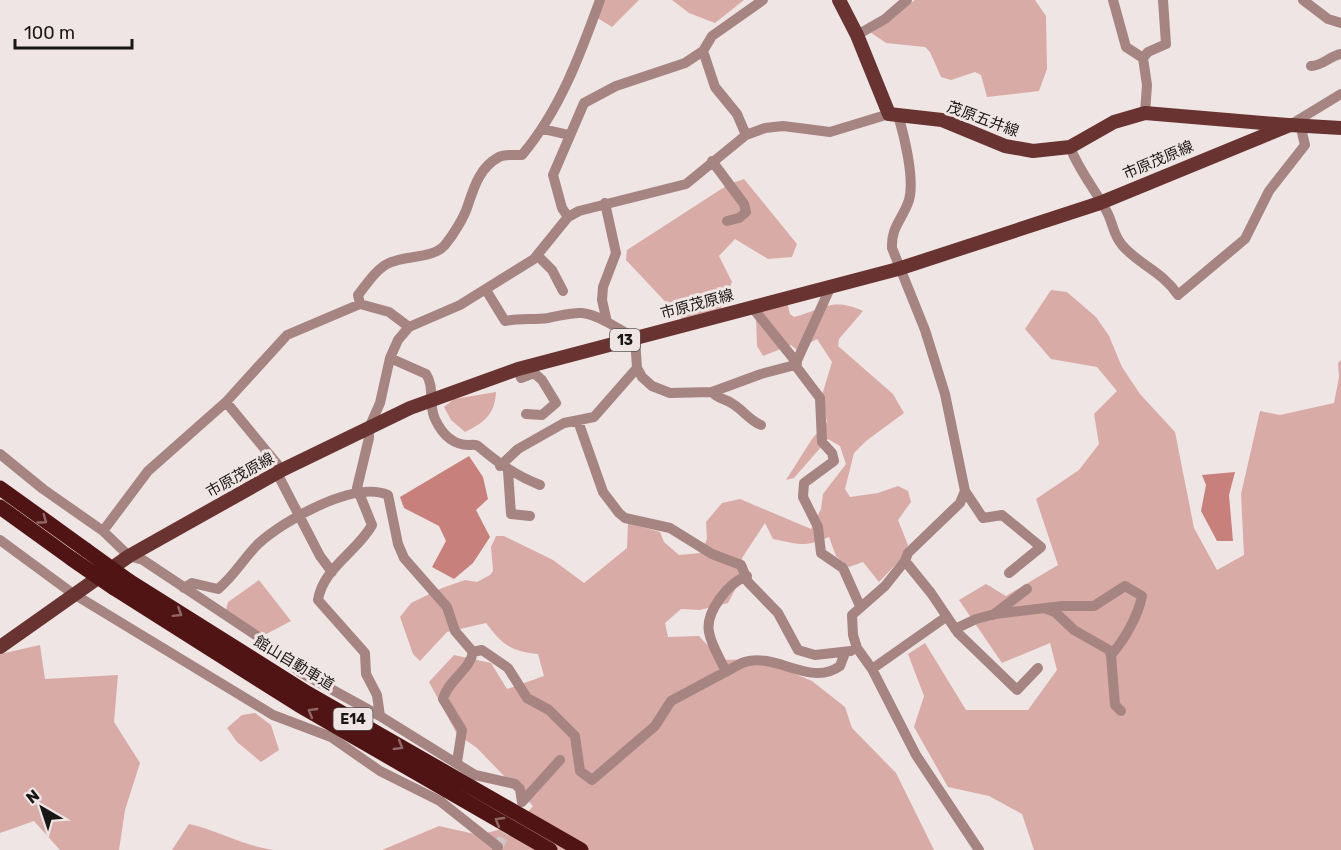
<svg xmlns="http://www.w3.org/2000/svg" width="1341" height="850" font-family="Rubik,'Noto Sans JP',sans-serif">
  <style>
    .green { fill: #d9aba7 }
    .water { fill: #c7807b }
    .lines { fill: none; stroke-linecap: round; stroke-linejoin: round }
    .minor-tunnel { stroke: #cfc6c5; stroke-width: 10; stroke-dasharray: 10 5; stroke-linecap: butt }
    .minor { stroke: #a58482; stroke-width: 10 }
    .major { stroke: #683331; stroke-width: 14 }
    .highway { stroke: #501415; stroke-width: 15 }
    .highway-bridge { stroke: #501415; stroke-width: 15 }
    .oneway { stroke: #906868 }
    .labels { text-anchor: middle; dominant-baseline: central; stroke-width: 6; stroke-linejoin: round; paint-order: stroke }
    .shield { fill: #efe5e4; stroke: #595454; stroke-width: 1.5 }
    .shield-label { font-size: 14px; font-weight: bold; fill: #191616 }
    .street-label { font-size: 15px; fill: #191616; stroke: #efe5e4 }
  </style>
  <rect width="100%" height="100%" fill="#efe5e4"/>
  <!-- green -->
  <path class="green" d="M602,0H639L612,27L596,17Z
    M672,0H744L715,23L689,13Z
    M915,0H1035L1046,16L1047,69L1039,91L987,97L981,75L975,72L951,80L941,77L930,52L925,47L886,43L870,32Z
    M744,179L797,244L792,257L768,259L735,239L719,256L732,282L720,310L691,329L626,260L627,250L729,184Z
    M1051,290L1067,292L1096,317L1109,336L1122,367L1140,394L1175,432L1194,528L1217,570L1244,555L1241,494L1260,411L1280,415L1334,403L1339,377L1338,363L1341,360V850H1034L1022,814L989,796L948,787L914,727L924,696L908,654L925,643L966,710H1028L1057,670L1050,643L1002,663L959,600L986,584L1006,596L1058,565L1036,499L1079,470L1099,444L1094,414L1117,391L1097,367L1051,359L1025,329Z
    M787,302L790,314L794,317C825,309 831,297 863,311L839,339L838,346L893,394L904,413L866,441L854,453L845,489L850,497L878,493L898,486L908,491L911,502L898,520L908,545L901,559L879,582L863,562L849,567L836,556L829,537C803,548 799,544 773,539L765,523L742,558L745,582L736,588L728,603L700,610L681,609L665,623L668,637L699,636L721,660L753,659L776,666L812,681L845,707L852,728L896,773L934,850H382L439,826L479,835L517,825L533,806L477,748L457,734L429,682L454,655L491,663L507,689L544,676L538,654C510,651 503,645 486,623L447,632L420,661L413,654L400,617L411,603L442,588L465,580L477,582L490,575L493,571L491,547L496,536H504L553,560L584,583L627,548L628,523L660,532L664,542L679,555L700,553L707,539L706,522L722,503L740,499L811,529L821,509L823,494L846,464L840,446L828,439L794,478L786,480L812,439L827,422L822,395L832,362L817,339L797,350L791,345L763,356L757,346L756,317L764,309Z
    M496,392C495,414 484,423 465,432L451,420L444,407L454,399Z
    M259,580L291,621L255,640L225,613L228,602Z
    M40,645L45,679L118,675L114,722L140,763L125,810L119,850H60L34,821L0,833V654Z
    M255,713L271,725L279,750L261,762L237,742L227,728L242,715Z
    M189,824C220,831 241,845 273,850H172Z"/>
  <!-- water -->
  <path class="water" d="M469,456L483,477L488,499L476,510L490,537L473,563L454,579L432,567L446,541L439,526L404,508L400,497Z
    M1235,472L1229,495L1233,541H1217L1201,511L1206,485L1202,475Z"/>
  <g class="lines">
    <!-- minor-tunnel -->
    <path class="minor-tunnel" d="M498,847L512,821"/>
    <!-- minor -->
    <path class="minor" d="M1113,0L1126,47L1143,58
      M1303,0L1328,19L1341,23
      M857,35L885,19L907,0
      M703,51L715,87L737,114L746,135
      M1311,66C1322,66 1330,56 1341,54
      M1145,113L1147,85L1143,58L1148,52L1166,44L1163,0
      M898,115C904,135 915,179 909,200C903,219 891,226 892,248L925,330L945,394L965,491L960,503L908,553L905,561L885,586L852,615L853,635L857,648L872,669L916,755L979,850
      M1290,125L1341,94
      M543,129L569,135
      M1070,147C1079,171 1095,189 1107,212C1113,223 1113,235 1122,245C1139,265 1162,271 1178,295L1245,239L1269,191L1305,145L1300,124
      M712,161L744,204L746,212L739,218L727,221
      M605,203L616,253L603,287L602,300L607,322L635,338L637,368L642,377L652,386L670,393L712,392L761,374L795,365L831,286
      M568,217L562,208L553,175L584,103L616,86L685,63L703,51L712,36L763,0
      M537,255L552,270L563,291
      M486,290L505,321C519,318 534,320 548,318C575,313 581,308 607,322
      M360,304L358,295C367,284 376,269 389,263C406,255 433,259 445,245C453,235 464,218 468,205C474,187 480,167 499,157C505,154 515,155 522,155C560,110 580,55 600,0
      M752,307L797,363
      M390,358L426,374C435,387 428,404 435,419C442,434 452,445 469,445C474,445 475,444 478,446C498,463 515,475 540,485
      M795,365L820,398L822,442L832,453L834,461L804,483L803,497L818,527L821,553L843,568L860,606
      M518,369L521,378L534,373L542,380L556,403L542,415L526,414
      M712,392C719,400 725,398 733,404C743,410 749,420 761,425
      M226,402L282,470
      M578,421L603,492L619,513L625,518L670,528L712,554L741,565L748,582L778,613L798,650L815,655L851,651
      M0,454L43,489L103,531L129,556L143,560L263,640L300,672L380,716L475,775L515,784L520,789L522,802
      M500,466L518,449L564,423L594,417L637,368
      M508,471L511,514L530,516
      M277,473L320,556L332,572
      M965,491L983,518L1002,515L1041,547L1009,573
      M103,531L148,471L226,402L287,335L360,304L389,312L409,327
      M0,540L72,593L273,715L331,737L380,771L440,801L498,847L497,850
      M905,561L931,593L958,633L1017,690L1038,668
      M184,588L192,583L218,589C234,576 244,558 258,544C283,521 354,480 388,495L398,544L404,558L447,607L455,631L473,652C470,670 448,680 443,699L462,730L457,762
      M1047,609L1055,612L1074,630L1109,650L1111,655
      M993,615L1027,589
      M955,629L976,619L995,614L1062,606H1094L1125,586L1142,596C1138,616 1125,639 1111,655L1115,705L1121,711
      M473,652L482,650L508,668L527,698L549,710L575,736L580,771L592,780L655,726L671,701L742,663C774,650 810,688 840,666L845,653
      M872,669L946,617
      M726,672C721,660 711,645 709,632C705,612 729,582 747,576
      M380,716L377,695L366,674L365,653L318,600C323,568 357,552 372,525L357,488L369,438V428L380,403L390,358L398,340L409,327L460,305L534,259L568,217L579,211L686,184L746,135L765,128L783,126L830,132L889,114
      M522,802L560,760"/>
    <!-- major -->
    <path class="major" d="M839,0L857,35L889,114L942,120L1005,146L1033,151L1070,147L1114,122L1145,113L1288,125
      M0,647L129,556L282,470L410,408L518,369L898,269L1100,203L1290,125L1341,128"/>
    <!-- highway -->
    <path class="highway" d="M0,488L86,550
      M0,507L72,559
      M129,581L307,693L581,850
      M114,588L299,705L550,850"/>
    <!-- highway-bridge -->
    <path class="highway-bridge" d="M86,550L129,581
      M72,559L114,588"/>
  </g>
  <!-- one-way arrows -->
  <defs><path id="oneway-chevron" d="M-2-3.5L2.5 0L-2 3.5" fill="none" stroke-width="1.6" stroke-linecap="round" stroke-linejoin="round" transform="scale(1.5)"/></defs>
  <g class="oneway">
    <use href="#oneway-chevron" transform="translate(43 520) rotate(36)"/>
    <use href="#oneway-chevron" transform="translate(178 613) rotate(32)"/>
    <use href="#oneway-chevron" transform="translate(312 712) rotate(-150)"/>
    <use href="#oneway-chevron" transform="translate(399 746) rotate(30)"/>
    <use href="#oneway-chevron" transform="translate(499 821) rotate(-150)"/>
  </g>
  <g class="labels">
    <!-- shield labels -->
    <g class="shield">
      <rect x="610" y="329" width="30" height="22" rx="4.5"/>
      <rect x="333.5" y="708" width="39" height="22" rx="4.5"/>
    </g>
    <g class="shield-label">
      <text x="625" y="340">13</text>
      <text x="353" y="719">E14</text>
    </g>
    <!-- street labels -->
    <g class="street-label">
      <text transform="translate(983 119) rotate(20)">茂原五井線</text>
      <text transform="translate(1158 160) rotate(-23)">市原茂原線</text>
      <text transform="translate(697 304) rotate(-15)">市原茂原線</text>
      <text transform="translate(240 475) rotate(-29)">市原茂原線</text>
      <text transform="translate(294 663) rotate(31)">館山自動車道</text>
    </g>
  </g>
  <!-- north arrow -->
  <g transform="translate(42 808) rotate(321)" stroke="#efe5e4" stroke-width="4.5" paint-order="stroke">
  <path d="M0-4.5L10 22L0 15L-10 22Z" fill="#191616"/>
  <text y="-9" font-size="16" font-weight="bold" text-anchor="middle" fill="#191616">N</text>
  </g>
  <!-- scale -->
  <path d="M15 39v9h117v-9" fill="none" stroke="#191616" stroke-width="3"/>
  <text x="24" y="39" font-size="18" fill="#191616" stroke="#efe5e4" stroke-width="4.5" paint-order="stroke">100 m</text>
</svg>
